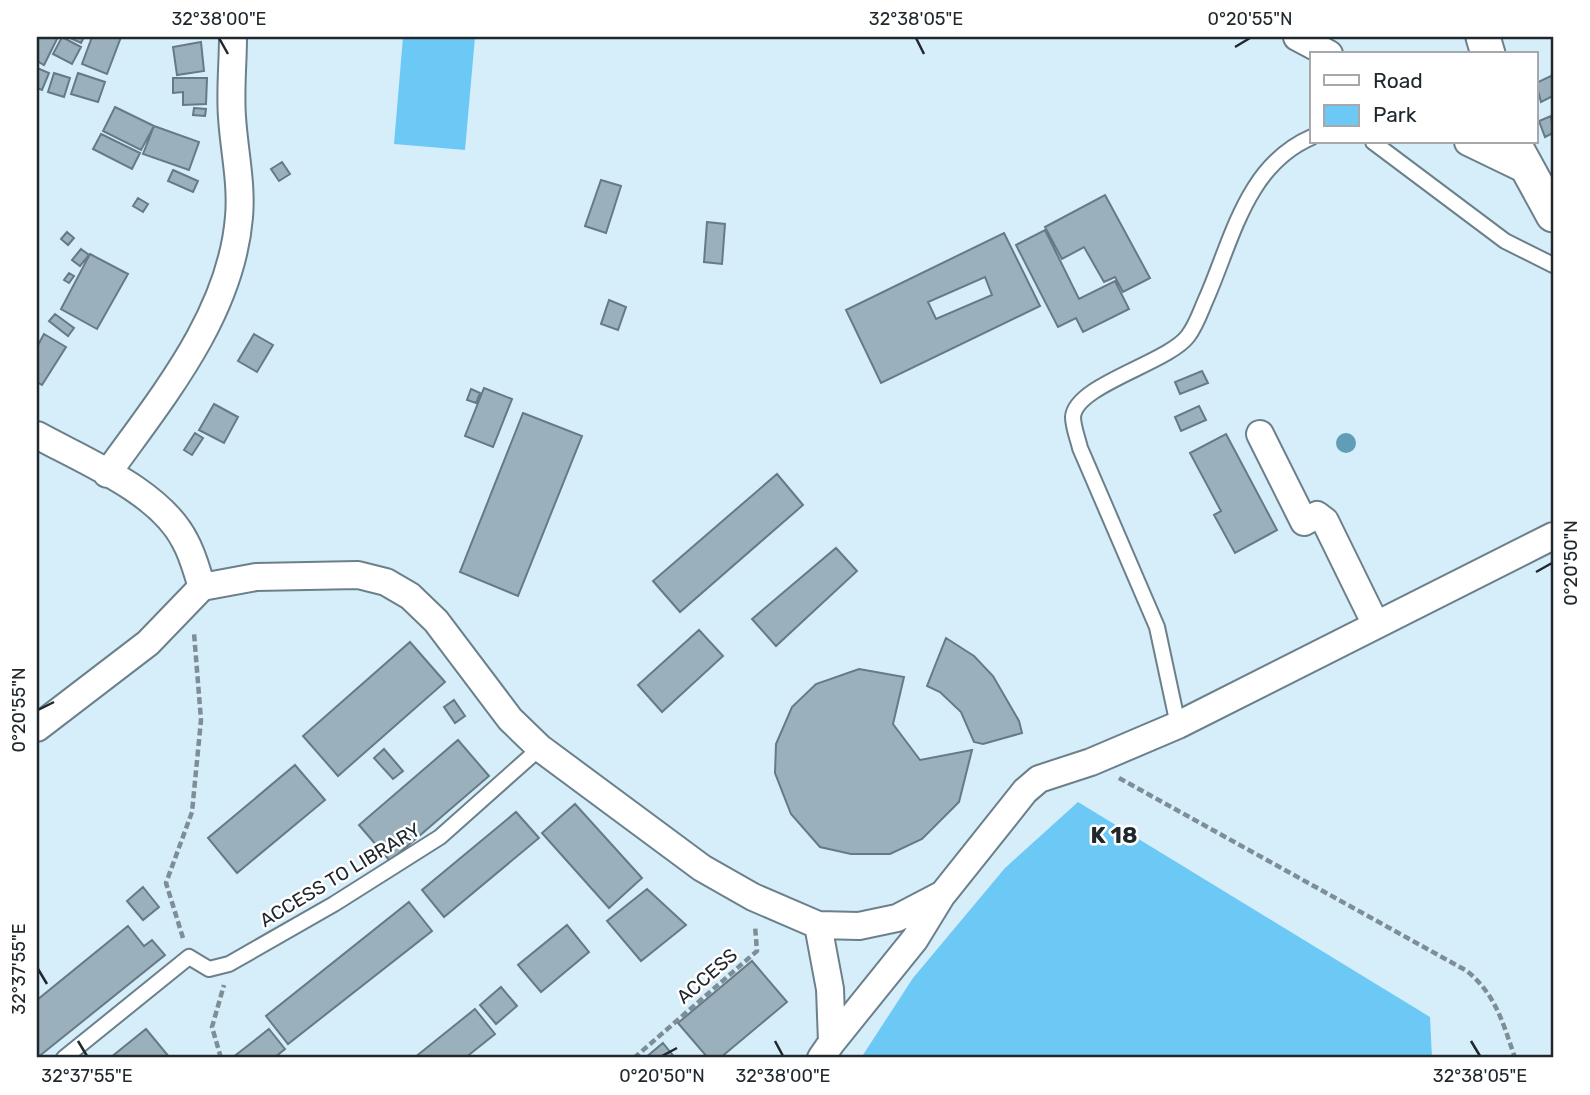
<svg xmlns="http://www.w3.org/2000/svg" width="1590" height="1095" font-family="Rubik,sans-serif">
  <style>
    .green { fill: #6cc9f6 }
    .building { fill: #9ab1bd; stroke: #667a86; stroke-width: 2; fill-rule: evenodd }
    .lines { fill: none; stroke-linecap: round; stroke-linejoin: round }
    .service-casing { stroke: #6b808b; stroke-width: 18 }
    .minor-casing { stroke: #6b808b; stroke-width: 30 }
    .tertiary-casing { stroke: #6b808b; stroke-width: 37 }
    .path { stroke: #7e8e97; stroke-width: 4.5; stroke-dasharray: 7 3.5; stroke-linecap: butt }
    .service { stroke: #fff; stroke-width: 14 }
    .minor { stroke: #fff; stroke-width: 26 }
    .tertiary { stroke: #fff; stroke-width: 33 }
    .tree { fill: #619db6 }
    .ticks { fill: none; stroke: #20282d; stroke-width: 2.5 }
    .labels { text-anchor: middle; dominant-baseline: central; stroke-width: 5; stroke-linejoin: round; paint-order: stroke }
    .street-label { font-size: 19px; fill: #20282d; stroke: #fff }
    .quarter-label { font-size: 23px; font-weight: bold; fill: #20282d; stroke: #fff }
    .neatline { fill: none; stroke: #20282d; stroke-width: 2.5 }
    .ticks-label { font-size: 18px; text-anchor: middle; fill: #20282d }
  </style>
  <rect width="100%" height="100%" fill="#d6edfa"/>
  <!-- green -->
  <path class="green" d="M403,37H475L465,150L394,144Z
    M1078,802L1430,1017L1432,1058H861L913,978L1005,868Z"/>
  <!-- building -->
  <path class="building" d="M37,37H58L44,65L37,61Z
    M62,37L81,47L72,64L53,54Z
    M68,37H84L81,43Z
    M92,37H121L107,74L82,64Z
    M201,42L204,71L177,75L173,47Z
    M37,68L49,73L42,90L37,88Z
    M54,73L70,78L64,97L48,92Z
    M78,73L105,82L98,102L71,94Z
    M1553,75V96L1541,102L1536,83Z
    M173,78H207L206,104L183,105V92L173,93Z
    M115,107L154,126L141,150L103,131Z
    M194,108L206,109L205,116L193,115Z
    M1551,116L1553,133L1545,137L1539,121Z
    M154,126L199,142L189,170L143,154Z
    M101,134L140,153L132,169L93,149Z
    M282,162L290,174L279,181L271,169Z
    M173,170L198,181L193,192L168,181Z
    M601,180L621,186L606,233L585,226Z
    M1105,195L1150,278L1123,292L1115,277L1104,282L1084,247L1062,259L1045,227Z
    M138,198L148,204L143,212L133,206Z
    M707,222L725,224L722,264L704,262Z
    M1045,230L1079,299L1115,281L1129,309L1083,332L1076,318L1058,327L1016,245Z
    M67,232L74,238L68,245L61,239Z
    M1004,233L1040,306L881,383L846,310ZM985,277L992,295L936,319L928,302Z
    M81,249L89,255L80,266L72,260Z
    M90,254L128,274L97,329L61,309Z
    M69,273L74,276L69,283L64,280Z
    M609,300L626,307L618,330L601,324Z
    M55,314L74,328L68,336L49,321Z
    M44,334L66,347L42,385L37,382V347Z
    M254,334L273,345L257,372L238,361Z
    M1202,371L1208,383L1180,394L1175,382Z
    M484,388L512,399L493,447L465,436Z
    M471,389L480,393L476,403L467,400Z
    M214,404L238,417L224,443L199,430Z
    M1199,406L1206,420L1181,431L1175,417Z
    M523,413L582,436L518,596L460,572Z
    M195,433L203,438L192,455L184,450Z
    M1226,434L1277,530L1235,553L1214,515L1221,511L1190,453Z
    M777,474L803,505L680,612L653,581Z
    M836,548L857,571L776,646L752,619Z
    M699,630L723,656L662,712L638,685Z
    M946,638L974,656L993,676L1019,721L1022,733L983,744L974,742L961,712L940,692L927,686Z
    M410,642L445,682L338,776L303,736Z
    M859,669L904,677L893,724L920,760L972,750L959,802L922,839L890,854H851L820,847L791,814L775,773L776,744L792,707L816,684Z
    M454,700L465,716L455,723L444,707Z
    M458,740L489,776L390,861L359,825Z
    M384,749L403,771L393,779L374,758Z
    M295,765L325,800L237,873L208,838Z
    M575,804L642,878L609,908L542,833Z
    M516,812L539,838L444,917L422,890Z
    M143,887L159,907L143,920L127,901Z
    M647,889L686,925L641,961L607,921Z
    M409,902L432,931L288,1044L266,1016Z
    M567,925L589,952L541,992L518,965Z
    M128,926L144,946L152,940L165,955L37,1058V1000Z
    M752,961L787,1002L720,1058H708L678,1023Z
    M501,987L517,1006L496,1024L480,1005Z
    M475,1009L495,1034L465,1058H414Z
    M146,1029L170,1058H110Z
    M269,1029L285,1049L274,1058H232Z
    M663,1043L675,1058H645Z"/>
  <g class="lines">
    <!-- service casing -->
    <g class="service-casing">
      <path id="service" d="M1373,142L1505,241L1553,265
        M1178,725L1157,627L1080,448C1078,439 1073,427 1073,417C1075,385 1168,363 1188,336C1197,324 1201,310 1207,297C1233,237 1247,165 1312,137
        M64,1058L189,957L209,969L229,964L334,904L440,837L540,748"/>
    </g>
    <!-- minor casing -->
    <g class="minor-casing">
      <path id="minor" d="M1297,37L1329,54
        M1468,142L1526,170
        M1260,434L1304,522L1317,515L1325,521L1376,625
        M37,435C84,461 160,491 185,541C193,555 197,572 202,587
        M107,474C162,397 231,315 239,217C242,183 234,150 232,117C230,90 233,63 233,37
        M202,587L256,577L358,575L386,582L410,596L436,621L510,719L540,748L702,868L753,897L818,925L830,989L832,1042L821,1058
        M37,728L148,643L202,587
        M818,925L859,926L897,918L943,894L1025,791L1039,779L1091,762L1178,725L1553,536
        M832,1042L915,939L942,895"/>
    </g>
    <!-- tertiary casing -->
    <g class="tertiary-casing">
      <path id="tertiary" d="M1483,37L1488,54
        M1513,142L1553,215"/>
    </g>
    <!-- path -->
    <path class="path" d="M1119,778L1467,971C1496,995 1503,1023 1515,1058
      M183,938L166,883L192,812L201,720L194,633
      M221,1058L212,1027L224,985
      M634,1058L757,951L755,926"/>
    <!-- service -->
    <use href="#service" class="service"/>
    <!-- minor -->
    <use href="#minor" class="minor"/>
    <!-- tertiary -->
    <use href="#tertiary" class="tertiary"/>
  </g>
  <!-- trees -->
  <circle class="tree" cx="1346" cy="443" r="10"/>
  <!-- ticks -->
  <path class="ticks" d="M219,38L228,54M916,38L924,54M1235,47L1250,38M1536,572L1552,563M38,710L54,702M38,969L47,984M78,1041L87,1056M775,1041L783,1056M1471,1041L1480,1056M662,1056L677,1048"/>
  <g class="labels">
    <!-- street labels -->
    <g class="street-label">
      <text transform="translate(340 875) rotate(-31)">ACCESS TO LIBRARY</text>
      <text transform="translate(707 976) rotate(-41)">ACCESS</text>
    </g>
    <!-- quarter labels -->
    <g class="quarter-label">
      <text x="1114" y="835">K 18</text>
    </g>
  </g>
  <!-- border -->
  <rect width="1590" height="1095" fill="none" stroke="#ffffff" stroke-width="77"/>
  <!-- legend -->
  <rect x="1310" y="52" width="228" height="91" fill="#ffffff" stroke="#a6a9ab" stroke-width="2"/>
  <rect x="1324" y="75" width="35" height="10" fill="#ffffff" stroke="#a6a9ab" stroke-width="2"/>
  <text x="1373" y="88" font-size="21" fill="#20282d">Road</text>
  <rect x="1324" y="105" width="35" height="21" fill="#6cc9f6" stroke="#a6a9ab" stroke-width="2"/>
  <text x="1373" y="122" font-size="21" fill="#20282d">Park</text>
  <rect x="38" y="38" width="1514" height="1018" class="neatline"/>
  <g class="ticks-label">
    <text x="219" y="25">32°38'00"E</text>
    <text x="916" y="25">32°38'05"E</text>
    <text x="1250" y="25">0°20'55"N</text>
    <text transform="translate(1571 563) rotate(-90)" y="6">0°20'50"N</text>
    <text transform="translate(19 710) rotate(-90)" y="6">0°20'55"N</text>
    <text transform="translate(19 969) rotate(-90)" y="6">32°37'55"E</text>
    <text x="87" y="1082">32°37'55"E</text>
    <text x="662" y="1082">0°20'50"N</text>
    <text x="783" y="1082">32°38'00"E</text>
    <text x="1480" y="1082">32°38'05"E</text>
  </g>
</svg>
